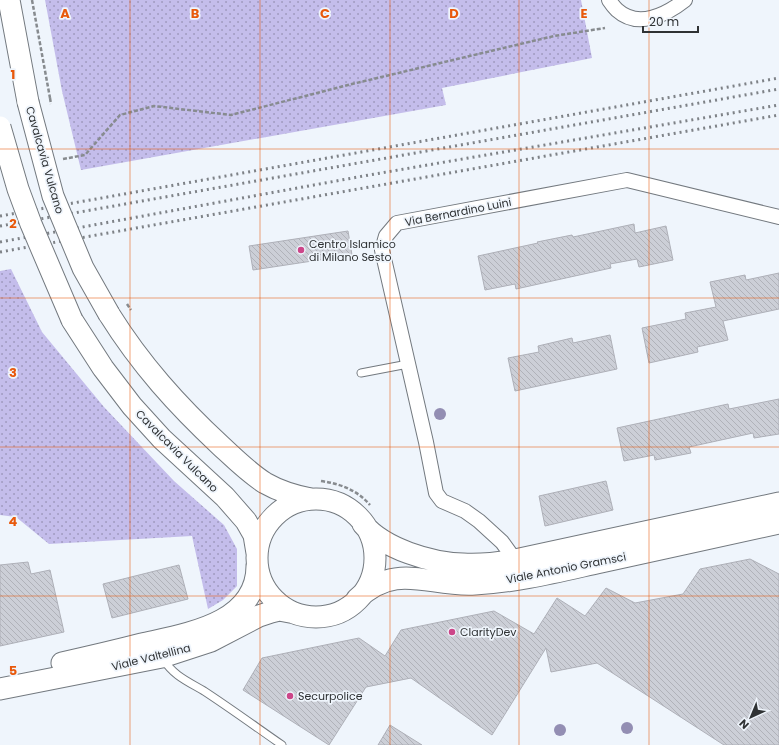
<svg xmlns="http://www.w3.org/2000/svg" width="779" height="745" font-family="Poppins,sans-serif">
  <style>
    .grass { fill: url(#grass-dots) }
    .building { fill: url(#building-back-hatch); stroke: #aeb0b8 }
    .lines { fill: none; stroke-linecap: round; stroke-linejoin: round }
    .service-casing { stroke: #73797f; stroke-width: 9 }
    .minor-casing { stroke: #73797f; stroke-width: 16 }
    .secondary-casing { stroke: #73797f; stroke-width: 23 }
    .path { stroke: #878b8f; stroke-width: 2.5; stroke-dasharray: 4 2; stroke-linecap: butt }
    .service { stroke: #fff; stroke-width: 7 }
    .minor { stroke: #fff; stroke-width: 14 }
    .secondary { stroke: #fff; stroke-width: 21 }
    .rail { stroke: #7e8287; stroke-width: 3; stroke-dasharray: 2 4; stroke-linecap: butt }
    .secondary-bridge-casing { stroke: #73797f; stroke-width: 23; stroke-linecap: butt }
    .path-bridge { stroke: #878b8f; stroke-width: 2.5; stroke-dasharray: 4 2; stroke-linecap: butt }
    .secondary-bridge { stroke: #fff; stroke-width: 21 }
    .tree { fill: #938eb3 }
    .grid { fill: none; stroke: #e8590c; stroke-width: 1; stroke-opacity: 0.55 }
    .poi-dot { fill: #cc4689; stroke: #eff5fc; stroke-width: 1.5 }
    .labels { text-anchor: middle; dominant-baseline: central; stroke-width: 3.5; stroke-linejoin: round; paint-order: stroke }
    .street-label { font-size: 11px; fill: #2f3234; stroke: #eff5fc }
    .poi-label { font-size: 11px; fill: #2f3234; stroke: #eff5fc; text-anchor: start }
    .grid-label { font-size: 13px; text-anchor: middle; font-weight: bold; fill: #e8590c; stroke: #eff5fc; stroke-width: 3.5; stroke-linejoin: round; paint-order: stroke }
  </style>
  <defs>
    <pattern id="grass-dots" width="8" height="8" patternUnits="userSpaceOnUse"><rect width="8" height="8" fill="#c4bdeb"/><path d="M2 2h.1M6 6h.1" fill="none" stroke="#a09abf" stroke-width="1.8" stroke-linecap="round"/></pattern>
    <pattern id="building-back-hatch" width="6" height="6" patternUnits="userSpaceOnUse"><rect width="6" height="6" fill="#cccfd7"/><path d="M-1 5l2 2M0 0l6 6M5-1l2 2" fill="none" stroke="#b0b2b9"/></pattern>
  </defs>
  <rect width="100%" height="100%" fill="#eff5fc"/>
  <!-- grass -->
  <path class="grass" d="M45,0H581L592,58L442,88L446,105L81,170L62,91Z
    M11,269L42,332L104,407L174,481L224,525L237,549V586L223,600L208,609L192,536L49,544L16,517L0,515V271Z"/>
  <!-- building -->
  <path class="building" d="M634,224L635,233L666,226L673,260L639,267L637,259L610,264L611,268L516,289L515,284L485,290L478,256L538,243L537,242L572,235L573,237Z
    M348,231L352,255L253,270L249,246Z
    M779,273V309L723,321L728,340L697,347L698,352L649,363L642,328L686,319L685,313L716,307L710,282L745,275L746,280Z
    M610,335L617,369L515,391L508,358L539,352L538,346L572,338L573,343Z
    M779,399V434L754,438L753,433L689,447L691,453L655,460L654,455L624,461L617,428L728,404L729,409Z
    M606,481L613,510L545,526L539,496Z
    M750,559L779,574V745H724L597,663L551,672L546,648L492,735L411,678L366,687L329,745L243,690L262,658L359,638L385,656L401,630L494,611L534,634L557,598L585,616L606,588L635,603L683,594L700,569Z
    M28,562L31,574L50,570L64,632L0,646V565Z
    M179,565L188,599L112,618L103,584Z
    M390,725L422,745H378Z"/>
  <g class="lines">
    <!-- service casing -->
    <g class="service-casing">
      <path id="service" d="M361,373L408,364
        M163,659C174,676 187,681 204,691C230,708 256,727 282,745"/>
    </g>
    <!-- minor casing -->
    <g class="minor-casing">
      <path id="minor" d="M609,0C611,3 614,7 617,10C638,29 666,15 685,0
        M515,560L502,542L479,521L465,511L442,501L436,493L426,442L382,250L386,236L397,223L627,180L779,217"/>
    </g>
    <!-- secondary casing -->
    <g class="secondary-casing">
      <path id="secondary" d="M9,0L28,102
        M109,314C141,365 177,405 221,446C235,459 249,473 265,483C279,491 295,496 311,499
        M72,320L103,368L132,406L162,439L225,497L246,521L254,535L257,553
        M257 558a59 59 0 1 1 118 0a59 59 0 1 1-118 0Z
        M363,524C384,549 431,563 463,564C480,565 498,563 515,560L779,503
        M357,599C397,561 429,587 475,584C517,582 560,571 601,562C660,549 720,536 779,523
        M62,663C89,657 115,651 142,644C186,634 257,624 257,566
        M0,689L162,657L211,641L259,616L271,612L279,610L295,613"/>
    </g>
    <!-- path -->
    <path class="path" d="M32,0L50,98
      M63,159L85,155L120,115L154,106L231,115L352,84L554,36L605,28
      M321,481C341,484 357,490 370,505"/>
    <!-- service -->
    <use href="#service" class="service"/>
    <!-- minor -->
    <use href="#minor" class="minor"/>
    <!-- secondary -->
    <use href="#secondary" class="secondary"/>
    <!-- rail -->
    <path class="rail" d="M0,216L779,78
      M0,226L779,89
      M0,242L369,175L779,105
      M0,252L779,115"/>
    <!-- secondary-bridge casing -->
    <g class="secondary-bridge-casing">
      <path id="secondary-bridge" d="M28,102L53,196L83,268L109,314
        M0,127L18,189L31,224L72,320"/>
    </g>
    <!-- path-bridge -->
    <path class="path-bridge" d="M50,98L51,104
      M127,304L131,310"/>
    <!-- secondary-bridge -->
    <use href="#secondary-bridge" class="secondary-bridge"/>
  </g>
  <!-- trees -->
  <g class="tree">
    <circle cx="440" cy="414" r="6"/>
    <circle cx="627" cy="728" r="6"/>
    <circle cx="560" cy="730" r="6"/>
  </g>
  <!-- grid -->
  <path class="grid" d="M130,0V745M260,0V745M390,0V745M519,0V745M649,0V745M0,149H779M0,298H779M0,447H779M0,596H779"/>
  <!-- markers -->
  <g class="poi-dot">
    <circle cx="301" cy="250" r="4"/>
    <circle cx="452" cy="632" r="4"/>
    <circle cx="290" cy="696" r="4"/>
  </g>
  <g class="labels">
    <!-- street labels -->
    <g class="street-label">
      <text transform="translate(45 160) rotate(74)">Cavalcavia Vulcano</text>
      <text transform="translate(458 212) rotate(-11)">Via Bernardino Luini</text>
      <text transform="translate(177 451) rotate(45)">Cavalcavia Vulcano</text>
      <text transform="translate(566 568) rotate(-11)">Viale Antonio Gramsci</text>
      <text transform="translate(151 657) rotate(-14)">Viale Valtellina</text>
    </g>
    <!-- poi labels -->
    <g class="poi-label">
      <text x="309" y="244">Centro Islamico<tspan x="309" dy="13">di Milano Sesto</tspan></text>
      <text x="460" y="632">ClarityDev</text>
      <text x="298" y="696">Securpolice</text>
    </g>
  </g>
  <g class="grid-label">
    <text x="65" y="18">A</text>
    <text x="195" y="18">B</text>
    <text x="325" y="18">C</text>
    <text x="454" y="18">D</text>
    <text x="584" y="18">E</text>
    <text x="13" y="79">1</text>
    <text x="13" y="228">2</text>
    <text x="13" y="377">3</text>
    <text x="13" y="526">4</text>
    <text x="13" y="675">5</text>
  </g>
  <!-- north arrow -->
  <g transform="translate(751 717) rotate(224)" stroke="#eff5fc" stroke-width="3" paint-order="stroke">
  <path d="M0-3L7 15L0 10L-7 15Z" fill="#2f3234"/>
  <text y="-6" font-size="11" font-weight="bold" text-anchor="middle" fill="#2f3234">N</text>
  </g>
  <!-- scale -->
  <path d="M643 26v6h55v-6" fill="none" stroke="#2f3234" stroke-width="2"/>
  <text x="649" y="26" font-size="12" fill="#2f3234" stroke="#eff5fc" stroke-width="3" paint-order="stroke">20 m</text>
</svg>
